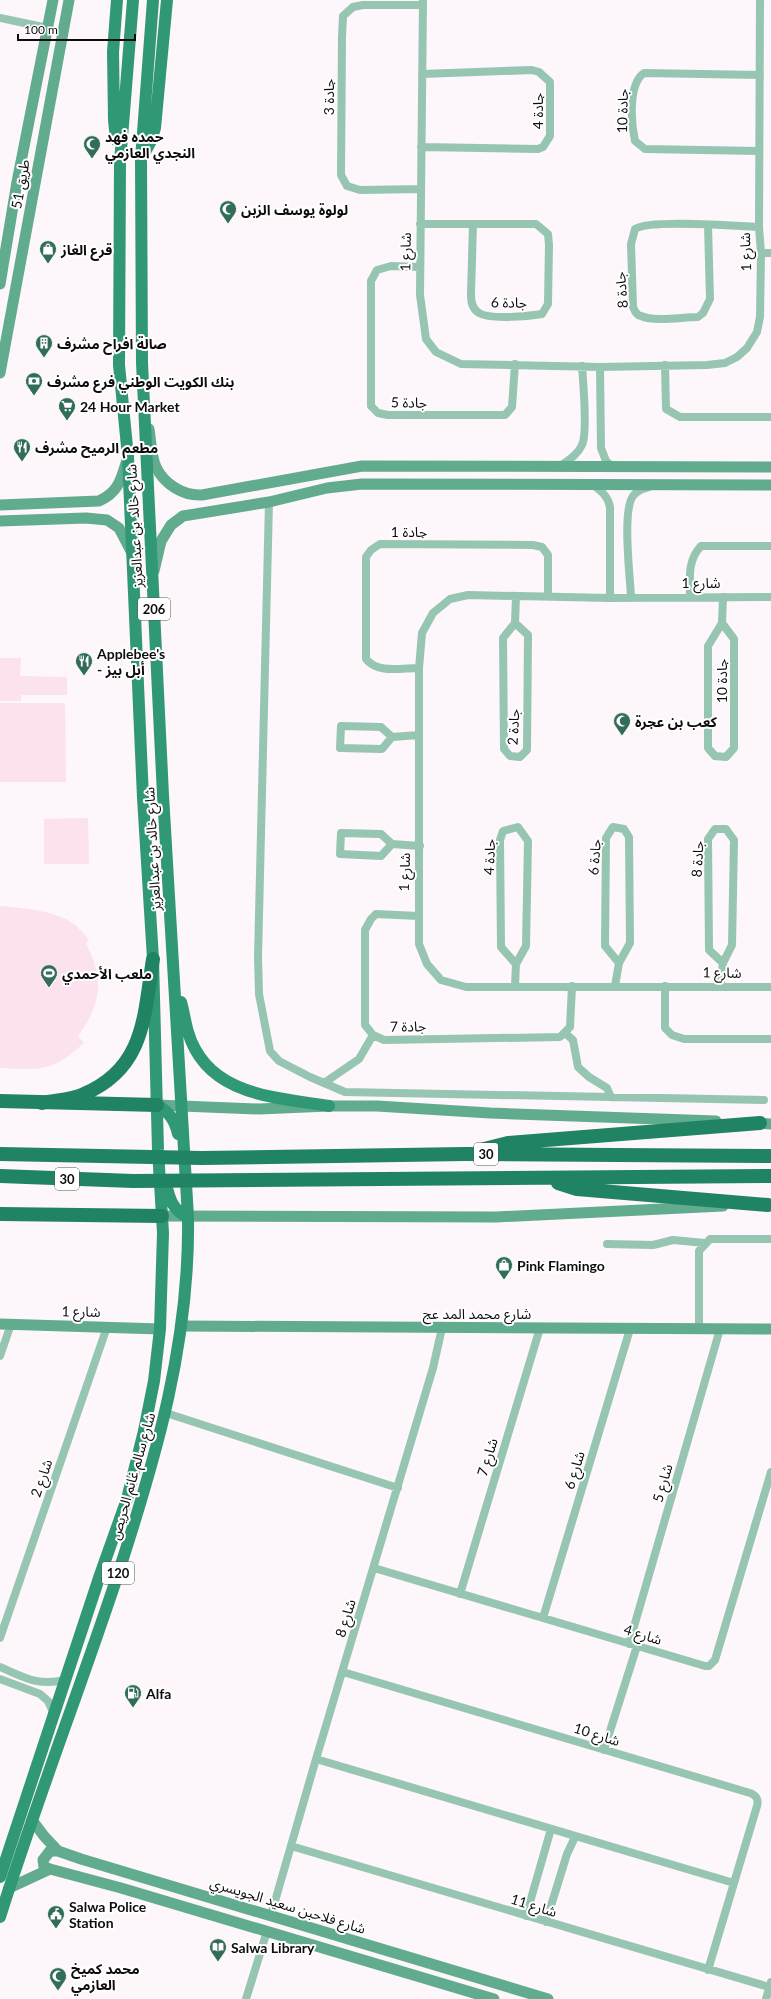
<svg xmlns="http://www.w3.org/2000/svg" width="771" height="1999" font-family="Lato,'Noto Sans Arabic',sans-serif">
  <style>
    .green { fill: #fce1ef }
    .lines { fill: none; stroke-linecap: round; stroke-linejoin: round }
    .street { stroke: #96c5b1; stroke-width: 8 }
    .secondary { stroke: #61ab8f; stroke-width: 11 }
    .primary { stroke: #319876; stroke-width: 12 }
    .highway { stroke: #208364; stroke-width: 14 }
    .labels { text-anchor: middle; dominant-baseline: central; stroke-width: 4; stroke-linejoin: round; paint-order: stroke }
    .shield { fill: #fff; stroke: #575556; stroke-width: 1 }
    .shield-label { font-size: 13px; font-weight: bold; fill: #0f0c0e }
    .street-label { font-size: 14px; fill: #0f0c0e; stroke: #fff }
    .poi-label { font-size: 14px; font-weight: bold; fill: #0f0c0e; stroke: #fff; text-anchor: start }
  </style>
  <rect width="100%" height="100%" fill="#fdf6fa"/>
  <!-- green -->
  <path class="green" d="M0,658H21L20,676L67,677V695H21V701H0Z
    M0,703H65L66,782H0Z
    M88,818L89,864H44V819Z
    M0,906C23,908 51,910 71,922C78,927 84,934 89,940L86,944C105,979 101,1004 78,1036L84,1043C52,1072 41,1070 0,1068Z"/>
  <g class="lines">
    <!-- street -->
    <path class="street" d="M423,0L420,295L426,339L436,352L461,364L600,367L707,365L725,363L737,357L747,348L757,332L760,317L761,253L759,227L760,0
      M0,18L48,28
      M421,147L538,149L543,147L550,136V82L539,72L532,70L422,74
      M759,151L645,149L635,141C631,123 628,84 644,73L760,75
      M421,189L360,190L347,186L341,175L342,37L343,16L353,7L363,5H423
      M420,224H536L548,234L549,245L548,304L542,314C530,316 490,320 479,313C472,309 471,302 471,294L473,224
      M708,225L710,299L703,313L698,317C682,317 655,322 641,316C636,315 635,311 633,307L631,244L635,229C649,219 737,226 759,227
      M761,253H771
      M420,267L391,266L377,270L371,281V406L378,413L388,415H505L512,407L515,364
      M665,365L666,409L680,417H771
      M600,367L601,448L606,461L612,466
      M562,465C570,459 578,454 582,445C588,433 583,381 582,366
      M592,484C601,491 608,496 610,507V598
      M269,502L258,957L259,994L270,1051L279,1061L310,1077L345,1092L764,1100
      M631,597C630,576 622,511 633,496C637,491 644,488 649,487
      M690,597C690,578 687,561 701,546H771
      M771,597L610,598L468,595L450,599L433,613L422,633L419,668V944L427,964L441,980L466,987H771
      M515,623L528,635L527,750L520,757L510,756L504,749L503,638L515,623L516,596
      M722,623L734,639V748L726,757L715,756L708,748V646L722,623L723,597
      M419,668C401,668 378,674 366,659V557L371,550L380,544L533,545L542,547L548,555V595
      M392,737L382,749L340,748L341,726L381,727L392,737L419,735
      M392,844L381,856L340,854L341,833L381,834L392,844L420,846
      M418,916L376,914L371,919L365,930V1025L373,1035L384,1040L560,1037L570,1027L572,986
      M515,986L516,964L526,946L528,841L518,827L503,831L500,840L501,947L516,964
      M615,986L619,963L630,943L629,837L624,829L613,827L606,838L605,946L619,963
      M665,986V1028L672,1035L684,1039H771
      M720,987L723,963L732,945L734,840L726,829H715L708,839L709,950L723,963
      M565,1033L573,1040L578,1067L589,1077L607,1088L611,1097
      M324,1083L359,1059L373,1035
      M607,1244L653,1245L673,1240L705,1243
      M699,1329V1251L710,1239H771
      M0,1356L11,1324
      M166,1413L398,1488
      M374,1568L705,1666H709L715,1660L771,1472
      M460,1594L540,1328
      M543,1618L630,1329
      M0,1638L107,1327
      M629,1644L720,1329
      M0,1667C26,1678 37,1686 65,1680
      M343,1672L750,1793C756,1795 759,1800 757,1806L708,1970
      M0,1679L40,1694L48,1701L54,1714
      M604,1750L637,1646
      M316,1759L734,1883
      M291,1846L769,1987
      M271,1915L316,1759L433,1368L442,1328
      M526,1916L551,1829
      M546,1922L567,1854L575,1837
      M246,1999L267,1931
      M766,1999L771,1982"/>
    <!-- secondary -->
    <path class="secondary" d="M0,284L17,182L53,0
      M0,373L69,0
      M149,429C151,441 151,456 156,467C164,484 183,496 202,495L362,466L771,467
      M0,505L99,501C119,492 121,479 127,460
      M0,521L86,518L107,520L119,528L132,553
      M154,571L161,541L171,525L183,516L269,502L327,488L362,484L771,485
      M157,1105L259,1109L329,1106H377L490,1113L716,1121
      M752,1123L771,1124
      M162,1216L496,1217L723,1206
      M0,1324L160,1329
      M182,1326L771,1329
      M32,1820L44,1836L58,1851L81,1859L548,1999
      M50,1869L44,1867L43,1860L50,1851H58
      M9,1888L50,1869L121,1888L494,1999"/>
    <!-- primary -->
    <path class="primary" d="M116,140L114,120L113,52L117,0
      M144,154L151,141L155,128L167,0
      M181,1002C184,1012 185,1022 188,1032C207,1096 275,1097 329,1106
      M157,1105C169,1112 175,1120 178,1134
      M165,1180C169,1196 171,1210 188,1217
      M0,1877L100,1575L127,1499L144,1431L154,1381L160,1329L163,1233L158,1150L153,959L143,798L128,457L119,365L120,162L133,0
      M0,1917C36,1802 80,1689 118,1574C156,1457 190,1342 188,1217L163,795L142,363L141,159L153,0"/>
    <!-- highway -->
    <path class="highway" d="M0,1101L157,1105
      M42,1103C55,1100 71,1100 84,1094C145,1068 144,1016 153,959
      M484,1149L508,1143L760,1123
      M0,1154L202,1158L465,1154L771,1156
      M0,1176L133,1181L771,1176
      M558,1183L577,1189L768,1205
      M0,1214L162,1216"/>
  </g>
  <!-- icons -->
  <defs>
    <g id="mosque-pin" transform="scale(0.9)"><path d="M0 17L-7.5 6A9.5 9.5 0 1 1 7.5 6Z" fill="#326d58" stroke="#fff"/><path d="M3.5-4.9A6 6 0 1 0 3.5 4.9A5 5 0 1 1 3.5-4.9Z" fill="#fff"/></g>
    <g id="shop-pin" transform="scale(0.9)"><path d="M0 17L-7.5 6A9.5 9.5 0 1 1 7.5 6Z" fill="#326d58" stroke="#fff"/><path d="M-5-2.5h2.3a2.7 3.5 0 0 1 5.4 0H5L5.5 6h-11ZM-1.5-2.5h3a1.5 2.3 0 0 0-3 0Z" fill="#fff"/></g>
    <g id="building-pin" transform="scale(0.9)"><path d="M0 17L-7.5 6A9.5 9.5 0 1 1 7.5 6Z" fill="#326d58" stroke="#fff"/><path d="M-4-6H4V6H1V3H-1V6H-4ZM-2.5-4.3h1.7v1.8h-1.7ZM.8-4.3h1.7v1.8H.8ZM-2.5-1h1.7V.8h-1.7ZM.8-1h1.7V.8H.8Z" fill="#fff"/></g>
    <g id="bank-pin" transform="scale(0.9)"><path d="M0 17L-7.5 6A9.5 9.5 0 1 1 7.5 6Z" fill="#326d58" stroke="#fff"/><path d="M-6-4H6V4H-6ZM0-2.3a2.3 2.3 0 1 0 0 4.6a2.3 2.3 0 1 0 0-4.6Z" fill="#fff"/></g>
    <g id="supermarket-pin" transform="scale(0.9)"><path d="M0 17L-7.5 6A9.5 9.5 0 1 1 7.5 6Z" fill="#326d58" stroke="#fff"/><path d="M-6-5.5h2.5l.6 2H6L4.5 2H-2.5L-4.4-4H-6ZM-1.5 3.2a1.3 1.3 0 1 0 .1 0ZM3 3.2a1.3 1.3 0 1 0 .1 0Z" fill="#fff"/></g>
    <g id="restaurant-pin" transform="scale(0.9)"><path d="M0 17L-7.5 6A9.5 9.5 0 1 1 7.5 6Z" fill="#326d58" stroke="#fff"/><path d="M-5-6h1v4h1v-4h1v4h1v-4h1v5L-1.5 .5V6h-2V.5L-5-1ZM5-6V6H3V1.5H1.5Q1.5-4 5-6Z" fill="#fff"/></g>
    <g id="stadium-pin" transform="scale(0.9)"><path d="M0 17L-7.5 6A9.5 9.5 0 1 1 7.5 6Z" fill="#326d58" stroke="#fff"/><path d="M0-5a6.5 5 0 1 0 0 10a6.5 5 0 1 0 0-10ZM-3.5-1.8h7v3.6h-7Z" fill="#fff"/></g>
    <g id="fuel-pin" transform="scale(0.9)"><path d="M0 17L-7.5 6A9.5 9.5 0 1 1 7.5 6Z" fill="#326d58" stroke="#fff"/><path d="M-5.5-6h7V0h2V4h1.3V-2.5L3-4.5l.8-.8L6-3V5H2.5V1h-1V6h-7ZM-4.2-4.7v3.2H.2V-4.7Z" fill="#fff"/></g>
    <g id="civic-pin" transform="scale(0.9)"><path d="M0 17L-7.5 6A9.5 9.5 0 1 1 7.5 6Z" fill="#326d58" stroke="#fff"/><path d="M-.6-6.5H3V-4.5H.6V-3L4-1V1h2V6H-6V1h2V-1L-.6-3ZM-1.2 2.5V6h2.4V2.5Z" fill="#fff"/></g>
    <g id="library-pin" transform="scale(0.9)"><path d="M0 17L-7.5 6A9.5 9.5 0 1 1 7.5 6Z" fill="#326d58" stroke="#fff"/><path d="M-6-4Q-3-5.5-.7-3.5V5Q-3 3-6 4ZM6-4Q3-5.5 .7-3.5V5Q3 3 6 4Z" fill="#fff"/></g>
  </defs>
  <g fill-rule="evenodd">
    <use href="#mosque-pin" x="92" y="144"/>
    <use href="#mosque-pin" x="228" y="209"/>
    <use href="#shop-pin" x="48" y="249"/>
    <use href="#building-pin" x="44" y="343"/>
    <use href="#bank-pin" x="34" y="381"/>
    <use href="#supermarket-pin" x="67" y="406"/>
    <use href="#restaurant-pin" x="22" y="447"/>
    <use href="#restaurant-pin" x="84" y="661"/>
    <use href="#mosque-pin" x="622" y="721"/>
    <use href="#stadium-pin" x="49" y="973"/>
    <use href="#shop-pin" x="504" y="1265"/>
    <use href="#fuel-pin" x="133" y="1693"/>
    <use href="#civic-pin" x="56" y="1914"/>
    <use href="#library-pin" x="218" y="1947"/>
    <use href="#mosque-pin" x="58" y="1976"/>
  </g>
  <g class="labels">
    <!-- shield labels -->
    <g class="shield">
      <rect x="138" y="598" width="32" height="22" rx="3"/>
      <rect x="474" y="1143" width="24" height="22" rx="3"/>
      <rect x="55" y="1168" width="24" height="22" rx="3"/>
      <rect x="102" y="1562" width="32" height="22" rx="3"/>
    </g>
    <g class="shield-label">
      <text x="154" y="609">206</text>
      <text x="486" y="1154">30</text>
      <text x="67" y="1179">30</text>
      <text x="118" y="1573">120</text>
    </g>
    <!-- street labels -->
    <g class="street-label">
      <text transform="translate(328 97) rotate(-90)">جادة 3</text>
      <text transform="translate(537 111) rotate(-90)">جادة 4</text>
      <text transform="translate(622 111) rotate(-89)">جادة 10</text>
      <text transform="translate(20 184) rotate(-80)">طريق 51</text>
      <text transform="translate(405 252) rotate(-89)">شارع 1</text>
      <text transform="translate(745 252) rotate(-92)">شارع 1</text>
      <text transform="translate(621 290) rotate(-95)">جادة 8</text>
      <text transform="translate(509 302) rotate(1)">جادة 6</text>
      <text transform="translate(409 402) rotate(1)">جادة 5</text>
      <text transform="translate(134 526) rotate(-93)">شارع خالد بن عبدالعزيز</text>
      <text x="409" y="531">جادة 1</text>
      <text x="701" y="582">شارع 1</text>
      <text transform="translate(721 681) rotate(-90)">جادة 10</text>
      <text transform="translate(513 727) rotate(-87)">جادة 2</text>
      <text transform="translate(152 849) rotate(-93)">شارع خالد بن عبدالعزيز</text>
      <text transform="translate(489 857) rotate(-88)">جادة 4</text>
      <text transform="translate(594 857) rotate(-86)">جادة 6</text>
      <text transform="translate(697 859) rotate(-87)">جادة 8</text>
      <text transform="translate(404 872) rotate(-88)">شارع 1</text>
      <text transform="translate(722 972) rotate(1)">شارع 1</text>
      <text transform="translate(408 1026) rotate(-1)">جادة 7</text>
      <text transform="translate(81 1311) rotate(1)">شارع 1</text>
      <text x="477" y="1313">شارع محمد المد عج</text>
      <text transform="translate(487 1457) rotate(-73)">شارع 7</text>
      <text transform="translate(574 1470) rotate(-73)">شارع 6</text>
      <text transform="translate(132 1476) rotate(-74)">شارع سالم غانم الحريص</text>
      <text transform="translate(41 1478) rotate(-71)">شارع 2</text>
      <text transform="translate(662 1483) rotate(-74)">شارع 5</text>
      <text transform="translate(345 1618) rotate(-73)">شارع 8</text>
      <text transform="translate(643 1634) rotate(17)">شارع 4</text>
      <text transform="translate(597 1734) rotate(17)">شارع 10</text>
      <text transform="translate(288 1905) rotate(17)">شارع فلاحبن سعيد الجويسري</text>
      <text transform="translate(534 1905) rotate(17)">شارع 11</text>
    </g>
    <!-- poi labels -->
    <g class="poi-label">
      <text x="105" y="136">حمده فهد<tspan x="105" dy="16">النجدي العازمي</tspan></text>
      <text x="241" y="209">لولوة يوسف الزبن</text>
      <text x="61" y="249">قرع الغاز</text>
      <text x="57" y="343">صالة افراح مشرف</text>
      <text x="47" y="381">بنك الكويت الوطني فرع مشرف</text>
      <text x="80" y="406">24 Hour Market</text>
      <text x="35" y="447">مطعم الرميح مشرف</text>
      <text x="97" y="653">Applebee's<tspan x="97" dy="16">- أبل بيز</tspan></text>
      <text x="635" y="721">كعب بن عجرة</text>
      <text x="62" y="973">ملعب الأحمدي</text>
      <text x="517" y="1265">Pink Flamingo</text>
      <text x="146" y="1693">Alfa</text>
      <text x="69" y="1906">Salwa Police<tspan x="69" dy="16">Station</tspan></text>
      <text x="231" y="1947">Salwa Library</text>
      <text x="71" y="1968">محمد كميخ<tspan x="71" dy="16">العازمي</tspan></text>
    </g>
  </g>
  <!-- scale -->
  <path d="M18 34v6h117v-6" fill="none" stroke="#0f0c0e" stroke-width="2"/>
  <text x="24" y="34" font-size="12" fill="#0f0c0e" stroke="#ffffff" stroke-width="3" paint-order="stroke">100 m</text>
</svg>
